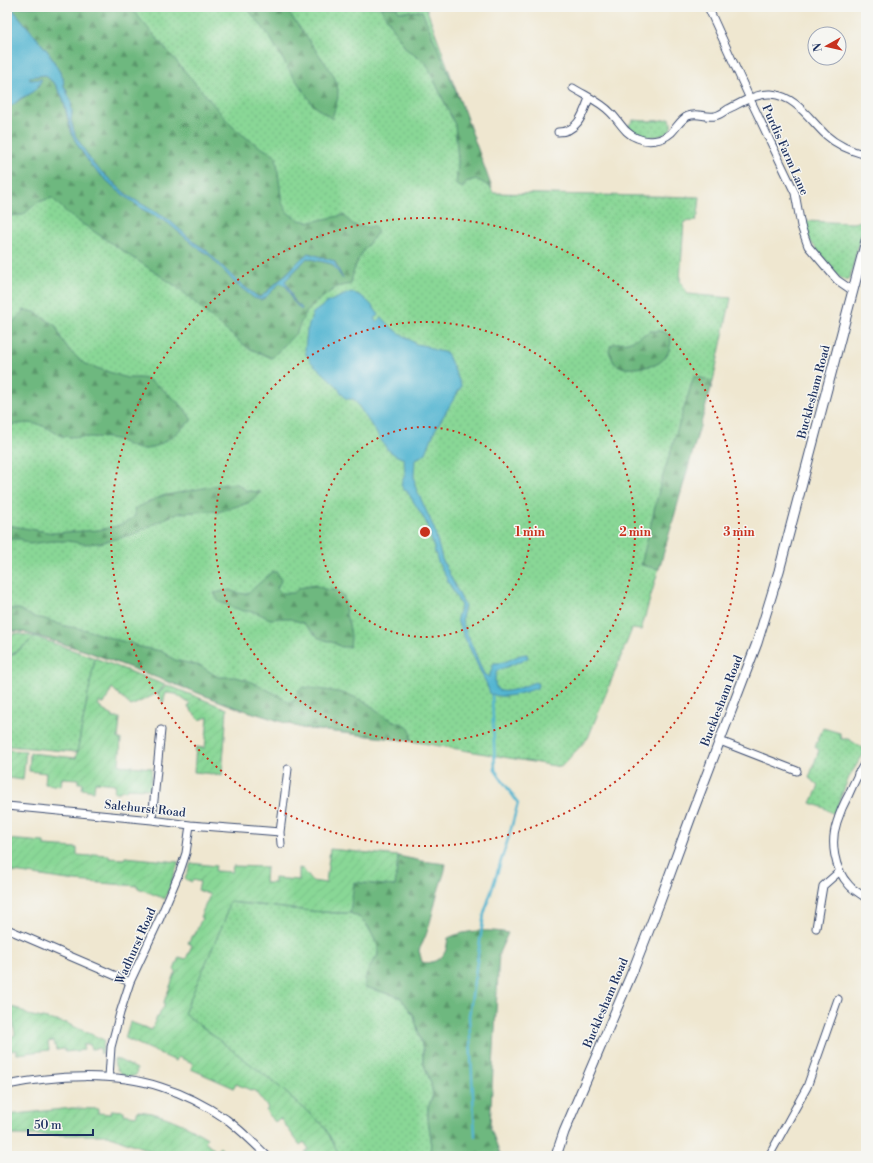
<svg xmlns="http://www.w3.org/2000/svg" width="873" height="1163" font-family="'Libre Bodoni',serif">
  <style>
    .grass { fill: url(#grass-dots); stroke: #52837a }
    .forest { fill: url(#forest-firs); stroke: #44746e }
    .garden { fill: url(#garden-furrows); stroke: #52837a }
    .water { fill: #52b5d1; stroke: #367298 }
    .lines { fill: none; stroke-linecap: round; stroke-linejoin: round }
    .stream { stroke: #52b5d1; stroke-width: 2.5 }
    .minor-casing { stroke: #3b4b6f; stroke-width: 9 }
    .tertiary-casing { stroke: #3b4b6f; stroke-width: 11 }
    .minor { stroke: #fff; stroke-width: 7 }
    .tertiary { stroke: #fff; stroke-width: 9 }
    .ring { fill: none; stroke: #c8321e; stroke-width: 2; stroke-dasharray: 2 4 }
    .labels { text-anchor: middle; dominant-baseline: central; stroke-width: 3; stroke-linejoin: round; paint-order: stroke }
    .street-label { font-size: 12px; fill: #1b2f5e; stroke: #f6f6f2 }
    .centre { fill: #c8321e; stroke: #f6f6f2; stroke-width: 2 }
    .ring-label { font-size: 12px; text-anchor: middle; font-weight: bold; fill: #c8321e; stroke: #f6f6f2; stroke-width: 3; stroke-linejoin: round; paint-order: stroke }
  </style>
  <defs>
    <pattern id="grass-dots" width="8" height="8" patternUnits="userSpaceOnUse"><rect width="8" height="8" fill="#89d796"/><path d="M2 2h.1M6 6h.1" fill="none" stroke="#76b984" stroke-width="1.8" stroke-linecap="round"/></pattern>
    <pattern id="forest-firs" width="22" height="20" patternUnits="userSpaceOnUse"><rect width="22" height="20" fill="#6eb87f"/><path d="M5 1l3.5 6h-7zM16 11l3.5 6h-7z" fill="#5a966b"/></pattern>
    <pattern id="garden-furrows" width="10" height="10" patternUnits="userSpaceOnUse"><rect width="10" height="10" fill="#89d796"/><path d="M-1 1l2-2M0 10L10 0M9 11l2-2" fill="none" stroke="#76b984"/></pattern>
  </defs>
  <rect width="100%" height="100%" fill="#f6f6f2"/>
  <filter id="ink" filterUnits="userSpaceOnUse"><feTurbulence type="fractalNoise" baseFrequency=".025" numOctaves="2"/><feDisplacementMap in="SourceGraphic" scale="8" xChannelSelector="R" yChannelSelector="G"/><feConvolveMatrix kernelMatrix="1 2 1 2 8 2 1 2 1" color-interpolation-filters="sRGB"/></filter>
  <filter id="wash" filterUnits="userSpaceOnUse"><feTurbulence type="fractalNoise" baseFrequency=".012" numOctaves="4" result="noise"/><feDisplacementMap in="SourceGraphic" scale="16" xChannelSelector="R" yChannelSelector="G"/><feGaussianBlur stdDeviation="0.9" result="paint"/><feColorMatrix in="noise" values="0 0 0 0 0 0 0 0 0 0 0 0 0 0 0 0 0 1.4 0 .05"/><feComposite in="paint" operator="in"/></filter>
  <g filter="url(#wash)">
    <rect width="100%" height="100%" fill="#efe7d0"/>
    <!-- grass -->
    <path class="grass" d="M7,7H426L493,193L700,197L698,215L695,221L684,222L680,281L688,294L731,298L713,381L641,630L632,629L588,738L561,767L411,741L302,728L238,708L86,651L44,638L23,632L7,630Z
      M670,118C670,120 672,125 671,127C670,137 649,138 642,136C637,134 632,130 628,126L633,120C646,121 658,122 670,118Z
      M804,221L853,223L862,221L863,226L850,278C846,281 843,280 839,277L810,241Z
      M36,637L95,658L77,752L7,746V659Z
      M823,728L840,733V736L841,739H848L866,750L849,777L834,814L824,808L811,803L819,786L809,778L819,750L815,747Z
      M229,902L301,910L333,913H350L359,917L367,925L378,946V955L368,970L365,987L400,997L414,1016L423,1049V1062L431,1083L433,1095L428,1108V1120L431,1138L430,1156H340L324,1126L276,1084L184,1013L225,919Z
      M114,1059L119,1060L137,1069L136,1075C125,1081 114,1071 114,1059Z"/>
    <!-- forest -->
    <path class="forest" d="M11,7H130L231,125C245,138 260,147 276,156L282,203L288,213L299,220L310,222L344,215C354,227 356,227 371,227L373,225L378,232C364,249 354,261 351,284L337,287L316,302L305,314L296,333L272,358L248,348L217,323L180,289L69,215L52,198L38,202L23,215L7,216V108C15,104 21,98 30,94L29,77L45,75L55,84L63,98L69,126L77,144L92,167L117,190L142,209L168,223L194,245L209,255L235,283L254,298L261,300L266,297L280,283L287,287L292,300L302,308L294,302L289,288L285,281L307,258L332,264L341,275L334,261L308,253L261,297H258L237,281L206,250L195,243L169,220L128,196L93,164L75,135L71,120L72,113L67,91L64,86L63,78L49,53Z
      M246,7H285L333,74C342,93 337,100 332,119L313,105L289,70L268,34Z
      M380,7H396L399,12L422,11L463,108L492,188L476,179L466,182L463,188L456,185L458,162L455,125L426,63L406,49Z
      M24,310L35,312L56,326L61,338L70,351L85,364L127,378H140L147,379L160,387L184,408L192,420C176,432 157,454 135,448C128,446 123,441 115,439C100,436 79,438 62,436C55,434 50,428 43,426C31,421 18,424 7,426V329Z
      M651,331H662L671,336C672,346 668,357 659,363C654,367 631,369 625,368C621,367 617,365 614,363L609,351L611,345C617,342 621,343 627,342C636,340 643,334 651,331Z
      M694,376L713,381L659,569L641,565L661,482Z
      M224,484H238L247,491L261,492L248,503L218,512L211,511L179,513L166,518L134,534L100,543L85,544L68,541H53L29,544L21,539H7V525L53,533L98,530L117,526L125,523L135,516V512L134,509L162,496Z
      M272,572H277L281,581L277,588L281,593H294L299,588L315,585L324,589L335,590L344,596C345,602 345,609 346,615C350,627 352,635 350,647H341L334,643L319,638L303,623L287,618L270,619L255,612L243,611L219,602L214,593L230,590L237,593L247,594Z
      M7,609H19L33,617L45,619L65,626L87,630L117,640L131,643L140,647L161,651L175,660L201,666L218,677H236L247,680L278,695L288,702H293L299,690L304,687C323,690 344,691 361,700C372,705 381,715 392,720C406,727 412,722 411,741L302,728L238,708L86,651L44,638L23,632L7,630Z
      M398,856L422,861L446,864C445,872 443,877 440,885C433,906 431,929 419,950L422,962C430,965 442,959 445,952C447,948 447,943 448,938C464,930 490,929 508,933L499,953L490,1127L501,1156H430L431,1138L428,1120V1108L433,1095L431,1083L423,1062V1049L414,1016L400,997L365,987V979L368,970L378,955V946L367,925L359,917L350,913L354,882L395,886Z"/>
    <!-- garden -->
    <path class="garden" d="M15,633L36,637L7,658V639Z
      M95,658L165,685L158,693L131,706L112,688L104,704L100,702L98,705L101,707V709L113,716V718H120L118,739H121L119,765L152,768L150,789L127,788L126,791L122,790L120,792H114L115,784L95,782L94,791L82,789L83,783H78V779L62,778L61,786L45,784L46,773L29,771L30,753L76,758Z
      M167,685L227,709L222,775L194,772L196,747L205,748L208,717L200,720L191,711L192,710L188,707L190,704L176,694L166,693L163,703L158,694Z
      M7,750L26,751L23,780L7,778Z
      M7,839L44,842V846L77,848V855L92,856L93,854L109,855V858L124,859L125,857L179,862L165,899L138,888V886L75,881L7,871Z
      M330,849L398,856L395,886L354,882L350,913C310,913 270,905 229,902L225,919L184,1013L276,1084L324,1126L340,1156H308L305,1152L309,1149L304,1142L300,1145L280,1118L275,1122L266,1111L268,1108L254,1090L253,1091L236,1084L234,1088L191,1069L193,1063L178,1057L176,1061L125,1038L130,1022L152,1030L157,1017H159L160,1012L164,1007V1002L176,971L174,970L179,957L186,959L192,945L188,943L192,935L194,936L202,918L200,917L210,895L198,890L200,882L193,880L192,882L185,879L191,863L216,866L215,871L232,872L233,866L266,867L265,883H274V878L299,880V868L303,869L312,881L326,883Z
      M11,1007L19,1009L28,1015L66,1023L104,1040L102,1053L101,1054L100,1048L91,1049L90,1044L83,1045L84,1050L65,1052V1049L56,1050L54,1041L48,1042L49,1050L17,1054V1050L9,1051V1055H7V1038L15,1035Z
      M72,1108L98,1109V1113L110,1114L111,1110L124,1111V1114L136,1116L138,1111C163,1113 186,1125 207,1138L205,1141L216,1151L220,1147L228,1156H165L107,1135H7V1115Z"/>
    <!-- water -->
    <path class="water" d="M7,7H11L49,53L63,78L64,86L71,101L72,113L71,120L75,135L93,164L128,196L169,220L195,243L206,250L237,281L258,297H261C268,291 274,285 280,280C290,272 297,261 308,253L334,261L343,279L332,264L307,258L285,281L289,288L294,302L302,308L301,310L292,300L287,287L280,283L266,297L261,300L254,298L235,283L209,255L194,245L168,223L142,209L117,190L92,167L77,144L72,134L63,98L55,84L45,75L29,77L30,80L42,79L37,88L30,94L21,98L13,105L7,108Z
      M351,292C365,296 371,304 379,315L374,318L376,322L382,317L392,328L416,344L426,346L434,350L447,353L461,385V387L435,430L426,453L420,457L415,459L414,475L415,486L434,528L442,559L465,606L462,618L463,624L484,674L489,677L494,663C509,664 515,654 527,654L528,658L497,671C495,676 494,681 496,687C501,698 526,685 535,682L538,684L537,688C526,692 503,700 492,694L493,699C488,692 488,684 483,677L458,623L457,617L461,606L438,562L426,522L407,491L404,490L401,485L405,474L404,459L395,455L387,449L354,399H346L334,383L311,362L306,354L305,349L307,331L313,313L328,302Z"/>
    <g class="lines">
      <!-- stream -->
      <path class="stream" d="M475,1136L469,1016L484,914L509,836L518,803L495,770L492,696"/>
    </g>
  </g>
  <g filter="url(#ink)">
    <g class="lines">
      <!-- minor casing -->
      <g class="minor-casing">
        <path id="minor" d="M708,7L750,99L795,193L801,226L808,246L837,280L853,291
          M573,88C586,96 601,102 611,113C620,122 625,134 637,138C648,143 662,141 671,133C677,127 681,119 688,116C697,112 706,118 715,116C719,115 724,112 728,109C741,103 756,93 771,94C796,96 809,119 826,135C837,145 851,151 866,155
          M558,132C578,132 583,114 589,98
          M720,741L797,771
          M866,761C859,772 854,782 849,794C844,803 840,812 837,822C830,842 834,869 849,885C853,890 861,894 866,898
          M858,773L866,778
          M7,806L152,820L190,825L280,832
          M152,820L161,730
          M281,844L280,832L288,769
          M816,928L823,886L840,871
          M7,929L130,982
          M109,1077L111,1047L120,1013L130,982L160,918L180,871L186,853L190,825
          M7,1085C54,1075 115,1072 161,1087C184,1094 207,1106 226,1119C241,1130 254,1143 267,1156
          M769,1156L807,1087L838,999"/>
      </g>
      <!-- tertiary casing -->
      <g class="tertiary-casing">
        <path id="tertiary" d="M556,1156L564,1132L634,968L659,904L693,811L757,643L779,571L866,241"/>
      </g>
      <!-- minor -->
      <use href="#minor" class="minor"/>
      <!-- tertiary -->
      <use href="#tertiary" class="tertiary"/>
    </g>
  </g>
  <!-- distance rings -->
  <g class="ring">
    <circle cx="425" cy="532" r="105"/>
    <circle cx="425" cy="532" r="210"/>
    <circle cx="425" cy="532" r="314"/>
  </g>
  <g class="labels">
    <!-- street labels -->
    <g class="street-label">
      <text transform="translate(785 150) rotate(66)">Purdis Farm Lane</text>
      <text transform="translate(814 392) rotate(-75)">Bucklesham Road</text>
      <text transform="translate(722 701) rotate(-69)">Bucklesham Road</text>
      <text transform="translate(145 809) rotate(6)">Salehurst Road</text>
      <text transform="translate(136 946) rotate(-66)">Wadhurst Road</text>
      <text transform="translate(606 1003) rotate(-67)">Bucklesham Road</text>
    </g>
  </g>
  <circle cx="425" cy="532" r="6" class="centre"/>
  <g class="ring-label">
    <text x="530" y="536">1 min</text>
    <text x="635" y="536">2 min</text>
    <text x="739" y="536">3 min</text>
  </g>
  <!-- margin -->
  <rect width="873" height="1163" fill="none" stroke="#f6f6f2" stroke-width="24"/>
  <!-- north arrow -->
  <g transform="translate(827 46) rotate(262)"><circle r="19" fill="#f6f6f2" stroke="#9ea6b7"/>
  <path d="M0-3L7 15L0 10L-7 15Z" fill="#c8321e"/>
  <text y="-6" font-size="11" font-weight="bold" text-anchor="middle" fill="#1b2f5e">N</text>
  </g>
  <!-- scale -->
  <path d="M28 1129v6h65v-6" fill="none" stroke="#1b2f5e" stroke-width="2"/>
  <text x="34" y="1129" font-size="12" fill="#1b2f5e" stroke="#f6f6f2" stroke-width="3" paint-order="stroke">50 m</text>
</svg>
